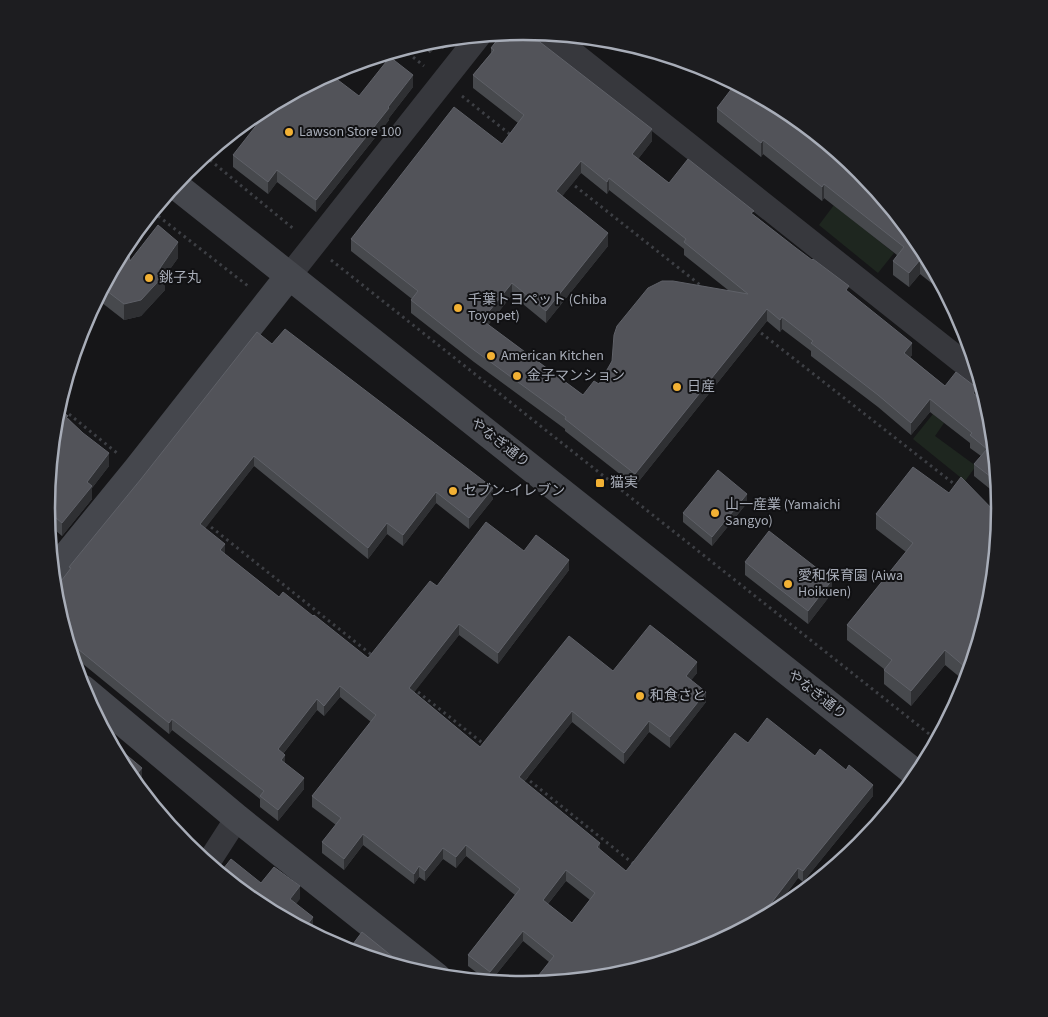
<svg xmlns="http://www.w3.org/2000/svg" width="1048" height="1017" font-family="'Source Sans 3','Noto Sans JP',sans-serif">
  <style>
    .green { fill: #1e261f }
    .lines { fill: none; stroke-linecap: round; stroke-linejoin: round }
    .path { stroke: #3d3f44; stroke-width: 3; stroke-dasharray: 2.5 4; stroke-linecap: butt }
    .street { stroke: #37383d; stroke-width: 24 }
    .secondary { stroke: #45474d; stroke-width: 28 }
    .wall { fill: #47494d; fill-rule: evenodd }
    .shaded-wall { fill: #2f3033 }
    .building { fill: #525359; stroke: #5f6168; fill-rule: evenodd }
    .poi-dot { fill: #f2b134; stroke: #111113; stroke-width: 2 }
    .labels { text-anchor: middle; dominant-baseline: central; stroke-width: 4; stroke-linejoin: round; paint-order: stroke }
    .poi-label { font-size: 14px; fill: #a8adb8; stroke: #111113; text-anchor: start }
    .street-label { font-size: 14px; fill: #a8adb8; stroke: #111113 }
    .rim { fill: none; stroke: #a8adb8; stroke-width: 2.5 }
  </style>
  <rect width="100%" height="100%" fill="#161618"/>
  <!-- green -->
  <path class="green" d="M834,205L894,253L878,273L819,225Z
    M933,414L944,423L935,436L976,466L965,481L913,439Z"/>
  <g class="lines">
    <!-- path -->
    <path class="path" d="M403,49L424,66
      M462,96L512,136
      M205,156L295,230
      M570,182L704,288
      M153,212L248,286
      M331,260L938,741
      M756,329L958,487
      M59,406L117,453
      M206,523L373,656
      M413,688L485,745
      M525,777L635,865"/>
    <!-- street -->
    <path class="street" d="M549,34L980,376
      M289,276L479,36
      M208,863L237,818"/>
    <!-- secondary -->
    <path class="secondary" d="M175,185L919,776
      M53,572L137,469L289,276
      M83,689L237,818L437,977"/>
  </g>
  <!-- wall -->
  <path class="wall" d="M524,31L652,141L638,159L669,183L754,215L849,293L912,355L910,357L945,386L977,397L992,416L1000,497L974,476V464L981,456L970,448V443L930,412L911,435L878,407L811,356V351L782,329L780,332L767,321L635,486L565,431V429L474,362L411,313V300L412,299L351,251V239L502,144L518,123L473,88V75L491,53V48L495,43V34ZM581,173L607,194L609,190L684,249V255L728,290L583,395L488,325L512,295L546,323L608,246L562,196Z
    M451,38L443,49L437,45L430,53L418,44L431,40Z
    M413,87L389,118V120L316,212L277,182L268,194L233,167V155L359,96Z
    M717,108L921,244L955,307L949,302V297L920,274L909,287L893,275V261L897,255L824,198L822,201L763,154L761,157L717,122Z
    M127,244L130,261L178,258L165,276V290L141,316L124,320L97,299Z
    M961,318L965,326L968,335L961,329Z
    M272,344L493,499L469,529L436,503L403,546L387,534L368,559L254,466L205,528L225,554L279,597L313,616L368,658L437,586L524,551L569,570L498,664L459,635L414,692L480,747L613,671L697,673L691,680L706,702L670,748L649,732L624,764L572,722L524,782L600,850L626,871L748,743L815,756L873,796L803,882L798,878L771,914L549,962L523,941L490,982H489L468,966V955L515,895L466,856L456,868L443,859L425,881L419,877L414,884L363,845L344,870L322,853V842L336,825L312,807V796L371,722L340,697L324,716L317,710L283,754L285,763L304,789L278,821L260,807V799L172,730L169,734L72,655L56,601L69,571V567ZM566,881L590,900L572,923L548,904Z
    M68,418L109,466L92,488V499L62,536L56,531L50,539Z
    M747,503L712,546L683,522V513Z
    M876,514L992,602L967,683L945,665L911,706L884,684V669L847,640V625L906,552L876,529Z
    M745,562L832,593L808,624L745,575Z"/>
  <!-- shaded-wall -->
  <path class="shaded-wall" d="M451,38L443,49V39Z
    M431,40H437V45L430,53V41Z
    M413,75V87L389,118V120L316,212V200Z
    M652,129V141L632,167V154Z
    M763,140V154L761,157V143Z
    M581,161V173L556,204V191Z
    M277,170V182L268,194V182Z
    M609,178V190L607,194V182Z
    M824,184V198L822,201V187Z
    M608,233V246L546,323V311Z
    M178,242V258L165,276V290L141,316L124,320V304L160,268Z
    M920,260V274L909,287V273Z
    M512,283V295L482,333V320Z
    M767,309V321L635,486V474Z
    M782,317V329L780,332V320Z
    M912,343V355L904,365V353Z
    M977,388V400L973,393Z
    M930,399V412L911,435V423Z
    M109,453V466L92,488V499L62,536V523L87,482Z
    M254,456V466L200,535V524Z
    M493,488V499L469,529V518Z
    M436,492V503L403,546V535Z
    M747,494V503L712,546V537Z
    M56,518V531L50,539L49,528Z
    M387,523V534L368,559V548Z
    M225,544V555L220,550Z
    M569,560V570L498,664V653Z
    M832,580V593L808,624V611Z
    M459,624V635L409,699V688Z
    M945,650V665L911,706V691Z
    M697,662V673L686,687V676Z
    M340,686V697L324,716V706Z
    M706,692V702L670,748V737Z
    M317,699V710L278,760V749Z
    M572,711V722L519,788V777Z
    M172,719V730L169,734V723Z
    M649,721V732L624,764V753Z
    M285,755V766L281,760Z
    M142,768V778L136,785L132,780Z
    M304,778V789L278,821V810Z
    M873,785V796L803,882V871Z
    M363,834V845L344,870V859Z
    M600,843V854L597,847Z
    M466,845V856L456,868V857Z
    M443,848V859L425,881V871Z
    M419,866V877L414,884V874Z
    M798,868V878L770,915L766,910Z
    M566,870V881L543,910V900Z
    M300,886V899L290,912V899Z
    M313,917V930L311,933L305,928Z
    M523,931V941L490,982V972Z"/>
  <!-- building -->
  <path class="building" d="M524,31L527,32L652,129L632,154L669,183L688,159L754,211L751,213L796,248L812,260L813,259L849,286L846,290L912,343L904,353L945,386L956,372L977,388L973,393L990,408L992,416L999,483L974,464L987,449L970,435L972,433L930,399L911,423L878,395L811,343L813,341L782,317L780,320L767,309L635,474L565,419L566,417L474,350L411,300L418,291L351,239L454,107L502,144L524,115L473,75L494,50L491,48L501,35L500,34ZM581,161L607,182L609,178L686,239L684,242L748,294L673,281H662L648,288L617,326L614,335L612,361L599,384L594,381L583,395L482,320L512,283L546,311L608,233L556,191Z
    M390,57L413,75L388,107L389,108L316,200L277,170L268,182L233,155L273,104L330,74L359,96Z
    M736,83L789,112L862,171L921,244L936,273L920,260L909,273L893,261L904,247L824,184L822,187L763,140L761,143L717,108Z
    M158,225L178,242L160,268L165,274L141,300L124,304L103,288L127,244L130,261Z
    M285,329L493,488L469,518L436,492L403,535L387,523L368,548L254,456L200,524L225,544L220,550L279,597L283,592L313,616L314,615L368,658L430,581L437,586L486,522L524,551L536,535L569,560L498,653L459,624L409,688L480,747L569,636L613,671L650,625L697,662L686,676L706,692L670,737L649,721L624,753L572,711L519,777L600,843L597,847L626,871L735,733L748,743L767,718L815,756L820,749L846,770L849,765L873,785L803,871L798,868L766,910L771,915L706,950L617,977L531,985L554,956L523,931L490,972L468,955L520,889L466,845L456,857L443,848L425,871L419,866L414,874L363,834L344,859L322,842L341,818L312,796L376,715L340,686L324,706L317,699L278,749L285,755L281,760L304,778L278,810L260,796L264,791L172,719L169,723L68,641L56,601L55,589L71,568L69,567L141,479L257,332L272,344ZM566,870L595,893L572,923L543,900Z
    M58,408L68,416L66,417L83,433L109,453L87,482L92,486L62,523L56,518L49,528L47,508L56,415Z
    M913,467L949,493L961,477L1000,517L992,602L971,672L945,650L911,691L884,670L892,660L847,625L913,543L876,514Z
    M718,470L747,494L712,537L683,513Z
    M769,531L832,580L808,611L745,562Z
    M110,741L142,768L132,780L127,773Z
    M231,859L261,883L274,867L300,886L290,899L313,917L305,928L314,935L259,905L220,873Z
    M362,932L409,970L341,949L338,948L342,942L350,948Z"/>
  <!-- markers -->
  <g class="poi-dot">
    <circle cx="289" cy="132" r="5"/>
    <circle cx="149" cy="278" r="5"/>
    <circle cx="458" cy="308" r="5"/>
    <circle cx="491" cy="356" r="5"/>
    <circle cx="517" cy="376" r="5"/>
    <circle cx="677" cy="387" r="5"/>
    <rect x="595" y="478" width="10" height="10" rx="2.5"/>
    <circle cx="453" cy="491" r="5"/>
    <circle cx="715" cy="513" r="5"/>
    <circle cx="788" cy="584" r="5"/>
    <circle cx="640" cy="696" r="5"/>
  </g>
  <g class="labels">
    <!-- poi labels -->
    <g class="poi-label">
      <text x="299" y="132">Lawson Store 100</text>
      <text x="159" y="278">銚子丸</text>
      <text x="468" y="300">千葉トヨペット (Chiba<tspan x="468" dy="16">Toyopet)</tspan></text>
      <text x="501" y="356">American Kitchen</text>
      <text x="527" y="376">金子マンション</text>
      <text x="687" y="387">日産</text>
      <text x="610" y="483">猫実</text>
      <text x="463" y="491">セブン-イレブン</text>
      <text x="725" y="505">山一産業 (Yamaichi<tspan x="725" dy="16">Sangyo)</tspan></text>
      <text x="798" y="576">愛和保育園 (Aiwa<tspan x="798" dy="16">Hoikuen)</tspan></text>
      <text x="650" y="696">和食さと</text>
    </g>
    <!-- street labels -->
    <g class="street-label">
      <text transform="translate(500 443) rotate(38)">やなぎ通り</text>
      <text transform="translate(817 695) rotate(38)">やなぎ通り</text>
    </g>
  </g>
  <!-- crop -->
  <path d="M0 0H1048V1017H0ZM55 508a468 468 0 1 1 936 0a468 468 0 1 1-936 0Z" fill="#1d1d20" fill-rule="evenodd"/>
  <path class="rim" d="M55 508a468 468 0 1 1 936 0a468 468 0 1 1-936 0Z"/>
</svg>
